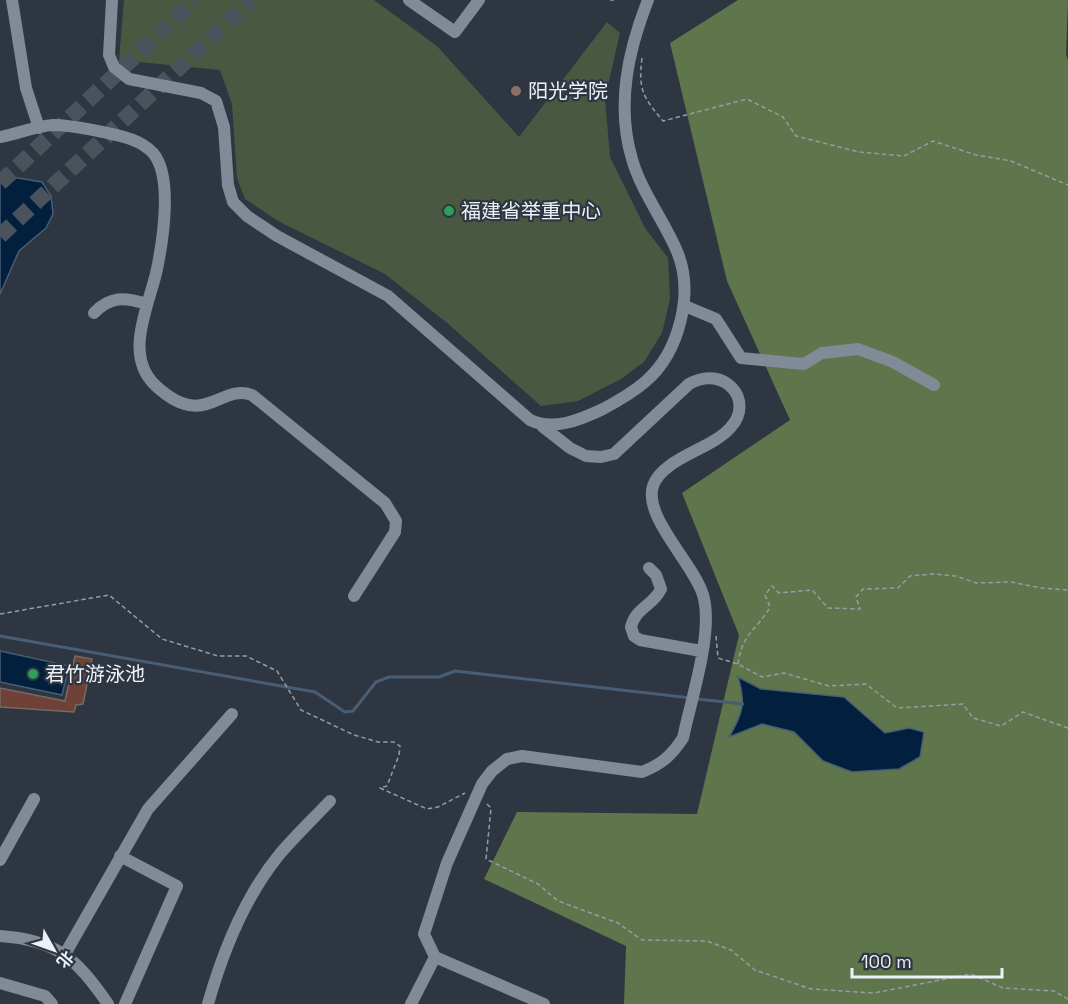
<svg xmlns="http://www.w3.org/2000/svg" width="1068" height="1004" font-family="'Space Grotesk','Noto Sans SC',sans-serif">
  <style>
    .green { fill: #4b5841 }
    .forest { fill: #5f764d }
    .water { fill: #021f3d; stroke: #485e75; stroke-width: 1.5 }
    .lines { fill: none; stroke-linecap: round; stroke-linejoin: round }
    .stream { stroke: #485e75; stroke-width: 3 }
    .building { fill: #6f4137; stroke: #796965; stroke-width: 1.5 }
    .highway-tunnel { stroke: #4a525c; stroke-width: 16; stroke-dasharray: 16 8; stroke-linecap: butt }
    .path { stroke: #969ca5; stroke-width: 1.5; stroke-dasharray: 4.5 3; stroke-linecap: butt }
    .minor { stroke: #818a97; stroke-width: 12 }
    .education-dot { fill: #8d6e63; stroke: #2e3641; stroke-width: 2 }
    .leisure-dot { fill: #2e9e5b; stroke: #2e3641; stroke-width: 2 }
    .labels { text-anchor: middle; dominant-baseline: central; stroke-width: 4.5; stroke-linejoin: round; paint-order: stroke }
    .poi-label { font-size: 20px; fill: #ecf1f8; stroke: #2e3641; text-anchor: start }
  </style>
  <rect width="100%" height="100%" fill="#2e3641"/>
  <!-- green -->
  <path class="green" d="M124,0H374L437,46L519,137L607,22L620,33L605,98L610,157L645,228L668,258L670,299L662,333L644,362L621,379L578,401L541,406L446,322L385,274L278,221L245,199L237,178L232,104L220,70L119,60Z"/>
  <!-- forest -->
  <path class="forest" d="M738,0H1068L1066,54L1068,60V1004H624L626,946L484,879L517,812L697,814L739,635L682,493L790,420L727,281L670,43Z"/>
  <!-- water -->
  <path class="water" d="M0,175L42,182L51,196L53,214L46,228L19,251L0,294Z
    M0,651L69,666L62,695L0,682Z
    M738,677L761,689L844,697L885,733L909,728L924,732L920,757L899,769L852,772L823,761L794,732L762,724L729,737C743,713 746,703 738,677Z"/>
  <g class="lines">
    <!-- stream -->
    <path class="stream" d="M0,636L315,692L345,712L353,711L376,682L389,677H439L455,671L691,698
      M697,699L743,704"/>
  </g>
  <!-- building -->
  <path class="building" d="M75,656L92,659L83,704L76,705L74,712L0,707V688L65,701Z"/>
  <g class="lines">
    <!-- highway-tunnel -->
    <path class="highway-tunnel" d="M0,183L195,0
      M0,236L251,0"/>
    <!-- path -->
    <path class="path" d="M610,0H614
      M642,58C638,90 643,97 663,121L747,99L783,117L796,136L859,152L904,156L933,141L976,155L1011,161L1068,185
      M0,614L109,595L162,639L218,656H246L277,671L301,710L354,735L378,742H394L400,746L399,755L387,786L380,788L427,809L438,807L465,793
      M716,636L718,658L738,664L762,677L784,673L829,686L866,684L897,708L963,704L973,718L1001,726L1023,712L1068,728
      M738,664C742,633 757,630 770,607L765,595L772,586L779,593L812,590L828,608L860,609L856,597L863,589L898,588L910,576L934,574L956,576L976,583L1011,582L1041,588L1068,590
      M487,804L491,808L486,859L538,884L558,901L618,923L642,940L707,941L731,950L755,970L811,989L874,993L971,974L1003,988L1054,991L1068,999"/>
    <!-- minor -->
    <path class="minor" d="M12,0L26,88L39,128
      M112,0L109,55L114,67L129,79L201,93L216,101L224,127L228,185L233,202L247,216L277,236L388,296L530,420C553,431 580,420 603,409C618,401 632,393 645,382C680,352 695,291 676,249C663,219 641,191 632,159C616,105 628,51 648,0
      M409,0L455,32L479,0
      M0,137C17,134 36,126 53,125C70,125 87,129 103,132C121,136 140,139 153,153C173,176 163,240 157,269C150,304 122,355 156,386C205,431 220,383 252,395L385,503L396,521L395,532L354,596
      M685,306L716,319L741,358L804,364L822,353L858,349L893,362L934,385
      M94,313C110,296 125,297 146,304
      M542,426L570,448L586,456L601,457L614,454L689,384C724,364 755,400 731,427C713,449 662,458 653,486C643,517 694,564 703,595C714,632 691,699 683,738C671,756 662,764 642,772L522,756L507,759L492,771L482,784L447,863L424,934L435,957L544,1004
      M649,568L656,575L661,589C653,606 636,607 631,627L634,636L640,640L701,651
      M120,856L177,886L125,1004
      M0,860L34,799
      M0,936C57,940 76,958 108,1004
      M65,954L148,809L232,714
      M0,983L45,996L52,1004
      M208,1004C223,951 244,898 279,855C295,836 313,819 330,801
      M411,1004L435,957"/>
  </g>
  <!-- markers -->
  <circle class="education-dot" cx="516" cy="91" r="6"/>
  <g class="leisure-dot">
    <circle cx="449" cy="211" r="6"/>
    <circle cx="33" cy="674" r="6"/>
  </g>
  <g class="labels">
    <!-- poi labels -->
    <g class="poi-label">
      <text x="528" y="91">阳光学院</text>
      <text x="461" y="211">福建省举重中心</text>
      <text x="45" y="674">君竹游泳池</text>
    </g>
  </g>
  <!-- north arrow -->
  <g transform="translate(54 950) rotate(130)" stroke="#2e3641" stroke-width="4.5" paint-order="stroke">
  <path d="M0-4.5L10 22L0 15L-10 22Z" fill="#ecf1f8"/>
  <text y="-9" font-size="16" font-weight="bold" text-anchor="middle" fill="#ecf1f8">北</text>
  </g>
  <!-- scale -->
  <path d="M852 968v9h150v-9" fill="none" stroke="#ecf1f8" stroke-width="3"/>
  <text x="861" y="968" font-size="18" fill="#ecf1f8" stroke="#2e3641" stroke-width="4.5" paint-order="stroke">100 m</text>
</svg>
